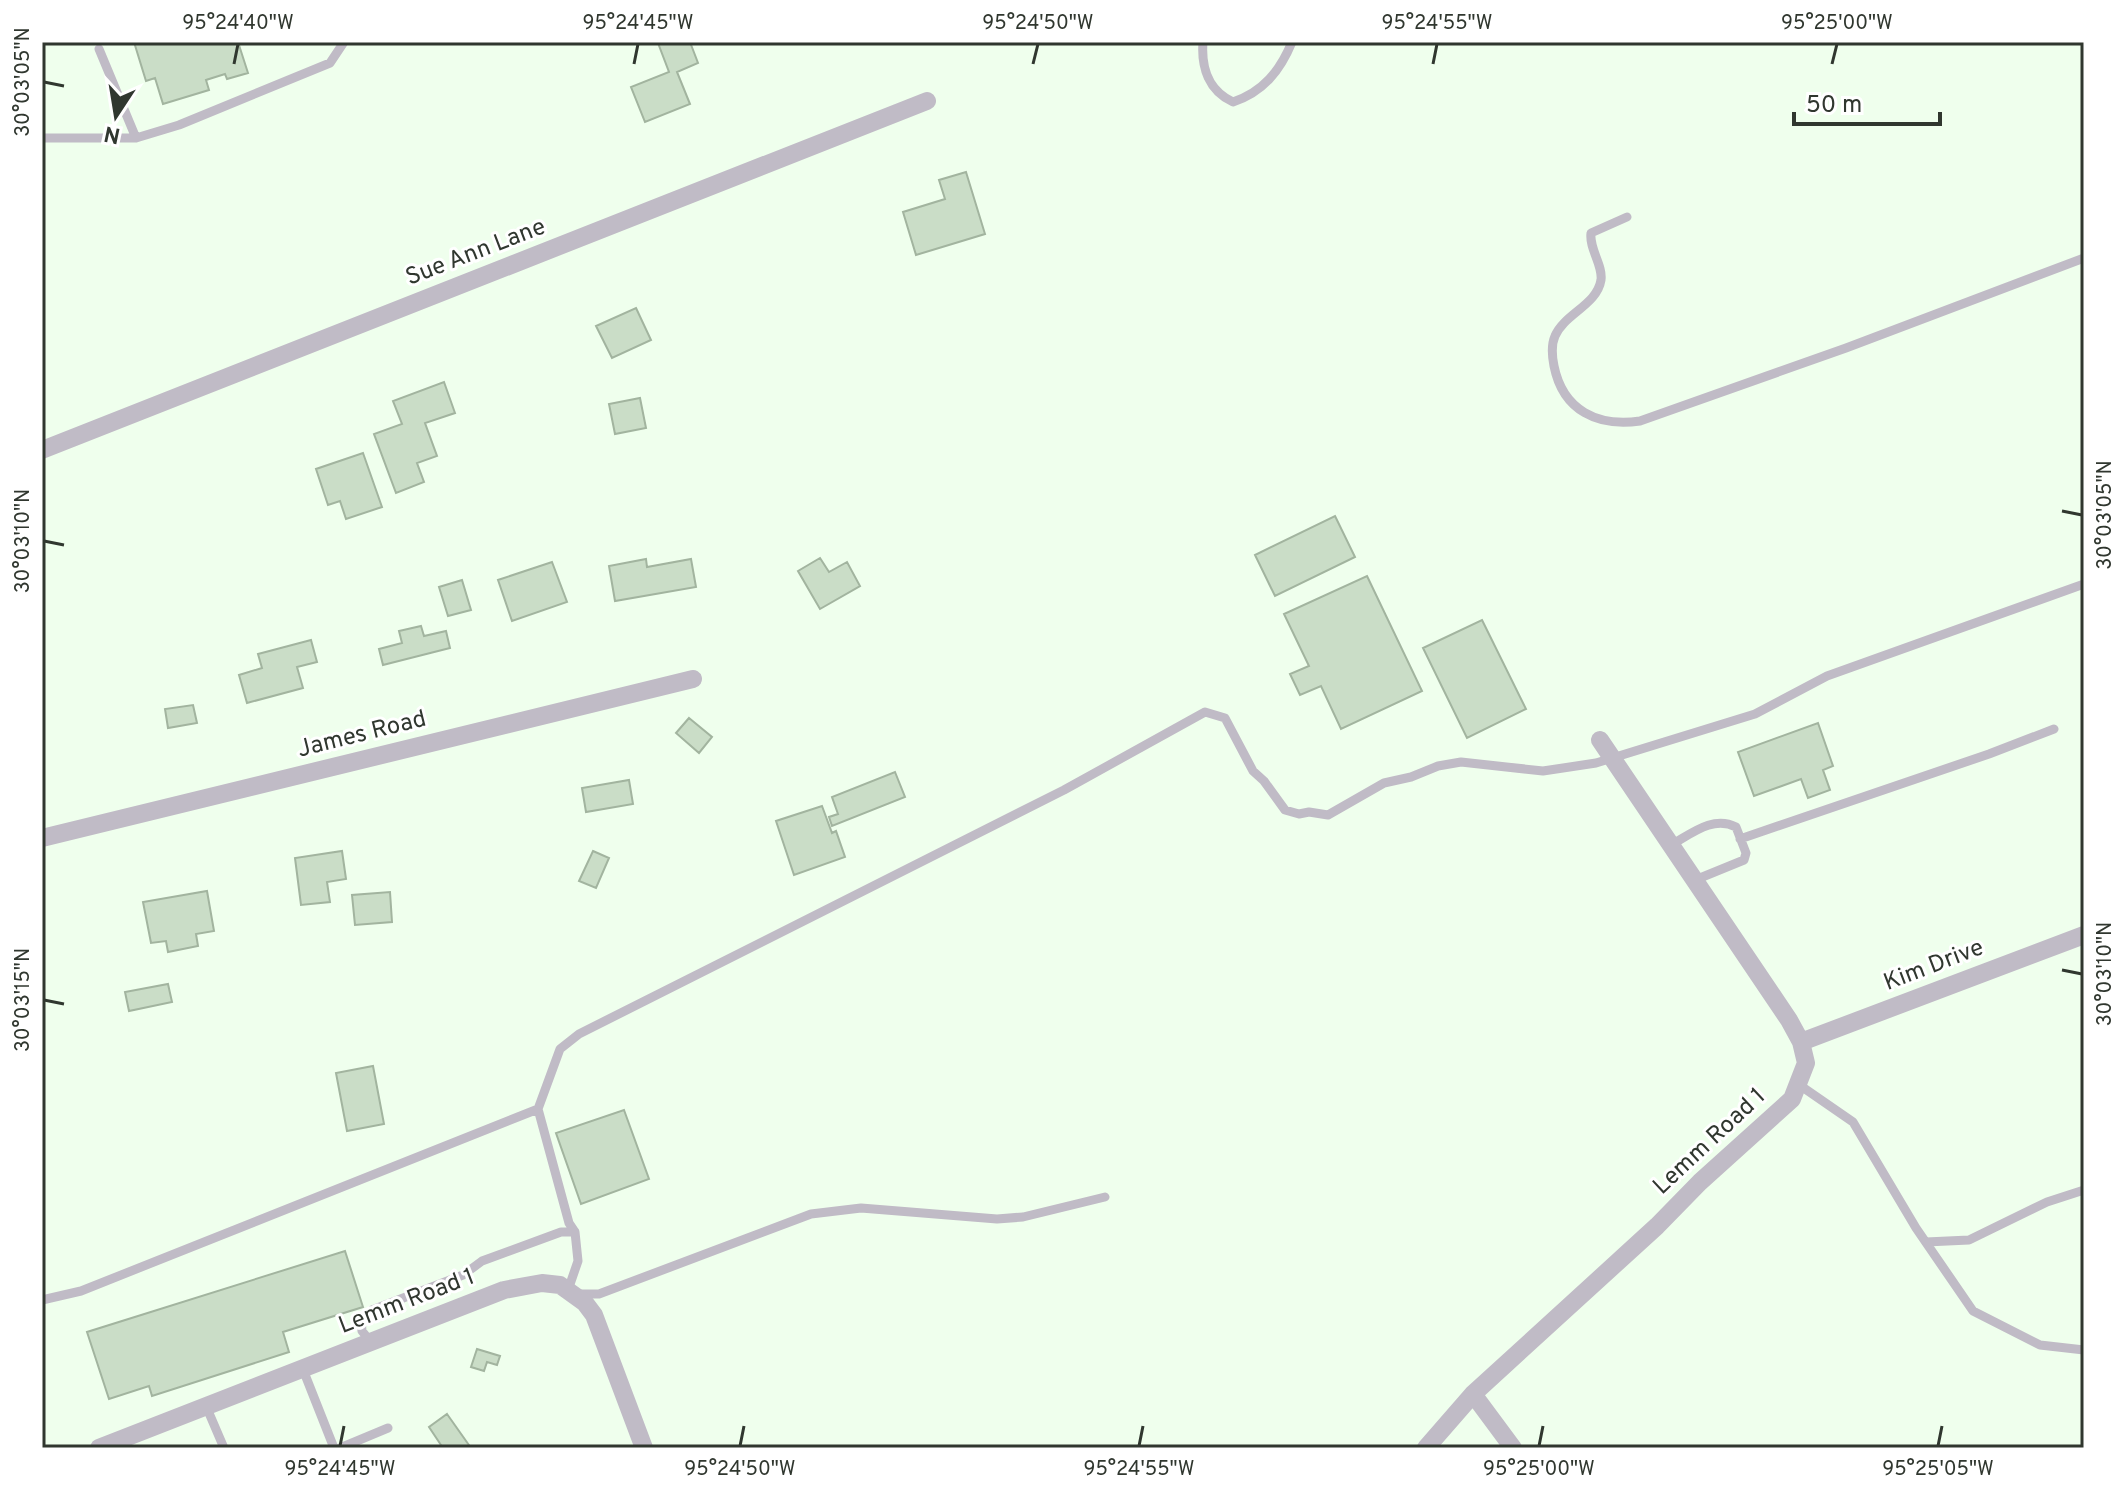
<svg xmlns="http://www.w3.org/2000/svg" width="2126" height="1490" font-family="Overpass,sans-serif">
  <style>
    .building { fill: #caddc7; stroke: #a2b49f; stroke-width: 2 }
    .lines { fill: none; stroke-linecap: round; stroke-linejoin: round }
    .service { stroke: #c0bbc6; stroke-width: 9 }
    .minor { stroke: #c0bbc6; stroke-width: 18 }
    .ticks { fill: none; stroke: #30372f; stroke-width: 3 }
    .labels { text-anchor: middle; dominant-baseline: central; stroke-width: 6; stroke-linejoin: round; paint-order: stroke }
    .street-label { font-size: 24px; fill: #30372f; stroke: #fff }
    .neatline { fill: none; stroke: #30372f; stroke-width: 3 }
    .ticks-label { font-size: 20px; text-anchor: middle; fill: #30372f }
  </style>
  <rect width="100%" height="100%" fill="#efffed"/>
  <!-- building -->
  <path class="building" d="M134,42H238L248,73L227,79L225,74L206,80L209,90L163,104L155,78L146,81Z
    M690,42L698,63L677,72L690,104L645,122L631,87L669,72L658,43Z
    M966,172L985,234L916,255L903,212L945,199L939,180Z
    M636,308L651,340L612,358L596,326Z
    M444,382L455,413L425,423L437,456L417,463L424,482L396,493L374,434L402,424L393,401Z
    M640,398L646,428L615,434L609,404Z
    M363,453L382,507L346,519L340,501L328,505L316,469Z
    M1335,516L1355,557L1275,596L1255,555Z
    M820,558L829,572L847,562L860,586L820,609L798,571Z
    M646,559L647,567L691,559L696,587L615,601L609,566Z
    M552,562L567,602L512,621L498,580Z
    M1367,576L1422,691L1341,729L1321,686L1300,695L1290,674L1309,666L1284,614Z
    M462,580L471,610L448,616L439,587Z
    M1482,620L1526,709L1467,738L1423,648Z
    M421,626L424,636L446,631L450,648L383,665L379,649L402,643L399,631Z
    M311,640L317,662L297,667L303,688L247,703L239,675L262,668L258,654Z
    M193,705L197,723L168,728L165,709Z
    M689,718L712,737L699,753L676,733Z
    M1818,723L1833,766L1823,770L1830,790L1808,798L1801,779L1754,796L1738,752Z
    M895,772L905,797L832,826L829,817L838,814L832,797Z
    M629,780L633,804L586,812L582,788Z
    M822,806L832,833L836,831L845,857L794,875L776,821Z
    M342,851L346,879L327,882L330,902L301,905L295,858Z
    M593,851L609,858L596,888L579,881Z
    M207,891L214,931L196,934L198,946L168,952L166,941L151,943L143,902Z
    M390,892L392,922L355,925L352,895Z
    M168,984L172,1002L129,1011L125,992Z
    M373,1066L384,1124L347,1131L336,1073Z
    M624,1110L649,1179L581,1204L556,1133Z
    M345,1251L363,1307L283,1332L289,1352L152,1396L149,1386L109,1399L87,1332Z
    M477,1349L500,1356L497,1365L487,1362L484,1371L471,1367Z
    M447,1414L471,1448H443L429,1427Z"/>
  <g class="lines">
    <!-- service -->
    <path class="service" d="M1203,42C1201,68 1209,91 1233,102C1263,92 1280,71 1292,42
      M99,49L136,138
      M42,138H136L179,125L330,63L344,42
      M1627,217L1591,233C1589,249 1603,265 1601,280C1597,305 1564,314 1555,336C1551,345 1552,356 1554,366C1563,411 1598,427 1640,421L1846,348L2084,258
      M1740,839L1989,754L2054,729
      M1671,845C1691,834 1713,815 1736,827L1746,853L1744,860L1695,880
      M1798,1084L1853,1122L1916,1228L1973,1311L2040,1345L2084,1350
      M575,1232L569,1223L538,1109L560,1049L579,1034L1064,790L1205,712L1225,718L1253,771L1264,781L1285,810L1299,814L1309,812L1328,815L1384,783L1411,777L1438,766L1461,762L1543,771L1596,763L1755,714L1827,676L2084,584
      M1926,1242L1969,1240L2047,1202L2084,1190
      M576,1294H599L811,1214L861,1208L997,1219L1023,1217L1105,1197
      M42,1300L81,1291L538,1109
      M370,1341L362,1331L361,1320L372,1310L463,1275L482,1261L561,1232H575L578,1261L568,1290
      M302,1367L334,1448
      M206,1406L224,1448
      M340,1448L388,1428"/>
    <!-- minor -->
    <path class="minor" d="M42,450L927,101
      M42,838L693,679
      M1801,1042L2084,935
      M1473,1394L1513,1448
      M99,1448L504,1290L542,1283L560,1285L585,1303L594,1315L644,1448
      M1426,1448L1473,1394L1657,1226L1700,1182L1792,1099L1806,1063L1801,1042L1789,1020L1600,740"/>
  </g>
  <!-- ticks -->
  <path class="ticks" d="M234,64L238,44M634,64L638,44M1033,64L1038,44M1433,64L1437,44M1832,64L1837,44M44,82L64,86M2062,511L2082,515M44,541L64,545M2062,970L2082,974M44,1000L64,1004M340,1446L344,1426M740,1446L744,1426M1139,1446L1143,1426M1539,1446L1543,1426M1938,1446L1942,1426"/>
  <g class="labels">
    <!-- street labels -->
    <g class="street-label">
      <text transform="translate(476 253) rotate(-21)">Sue Ann Lane</text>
      <text transform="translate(362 735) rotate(-14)">James Road</text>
      <text transform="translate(1934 966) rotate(-21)">Kim Drive</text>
      <text transform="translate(1710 1142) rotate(-43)">Lemm Road 1</text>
      <text transform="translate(407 1302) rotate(-21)">Lemm Road 1</text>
    </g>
  </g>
  <!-- border -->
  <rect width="2126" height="1490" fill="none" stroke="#ffffff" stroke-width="88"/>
  <!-- north arrow -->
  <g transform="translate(116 116) rotate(192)" stroke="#ffffff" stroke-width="6" paint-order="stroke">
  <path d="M0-6L14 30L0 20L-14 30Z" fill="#30372f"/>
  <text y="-12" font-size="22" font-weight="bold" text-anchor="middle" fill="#30372f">N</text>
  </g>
  <!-- scale -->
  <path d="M1794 112v12h146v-12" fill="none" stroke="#30372f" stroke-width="4"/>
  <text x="1806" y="112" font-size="24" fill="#30372f" stroke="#ffffff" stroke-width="6" paint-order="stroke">50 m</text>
  <rect x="44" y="44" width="2038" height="1402" class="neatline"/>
  <g class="ticks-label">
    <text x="238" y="29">95°24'40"W</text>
    <text x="638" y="29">95°24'45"W</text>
    <text x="1038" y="29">95°24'50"W</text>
    <text x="1437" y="29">95°24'55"W</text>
    <text x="1837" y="29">95°25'00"W</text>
    <text transform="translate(22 82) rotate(-90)" y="7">30°03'05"N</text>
    <text transform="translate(2104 515) rotate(-90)" y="7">30°03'05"N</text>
    <text transform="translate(22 541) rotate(-90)" y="7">30°03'10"N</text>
    <text transform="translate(2104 974) rotate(-90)" y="7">30°03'10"N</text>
    <text transform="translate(22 1000) rotate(-90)" y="7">30°03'15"N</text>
    <text x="340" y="1475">95°24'45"W</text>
    <text x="740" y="1475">95°24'50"W</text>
    <text x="1139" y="1475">95°24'55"W</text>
    <text x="1539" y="1475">95°25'00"W</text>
    <text x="1938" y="1475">95°25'05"W</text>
  </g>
</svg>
